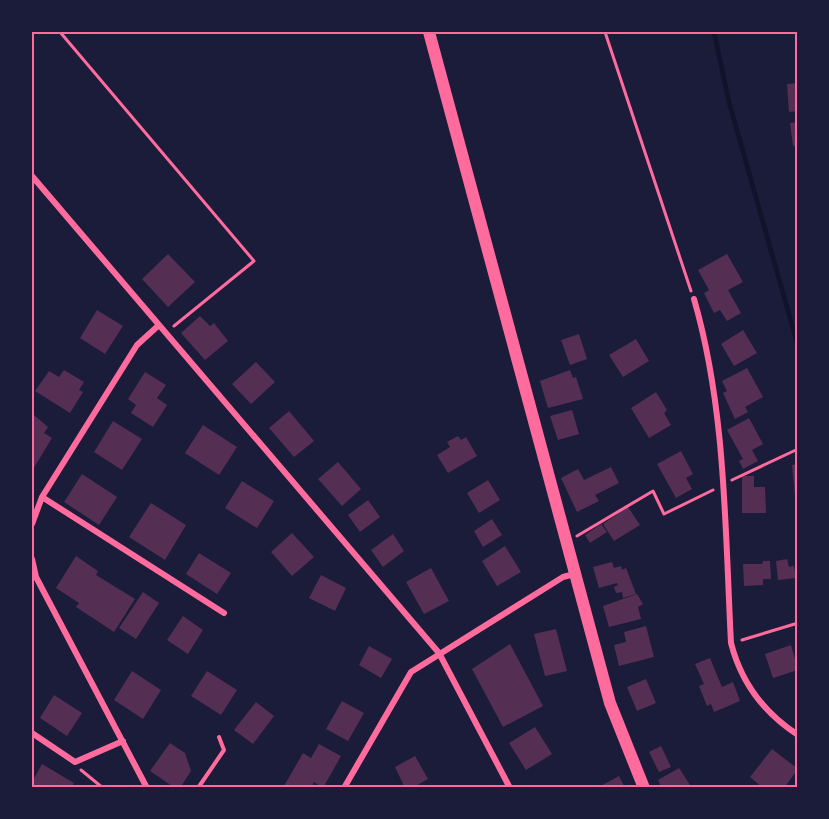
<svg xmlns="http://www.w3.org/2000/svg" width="829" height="819" font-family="Lora,serif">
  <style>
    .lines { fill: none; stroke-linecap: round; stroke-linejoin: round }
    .stream { stroke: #12122b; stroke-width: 4.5 }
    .building { fill: #542f53 }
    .path { stroke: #ff6b9d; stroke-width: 3 }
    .service { stroke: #ff6b9d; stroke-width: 4 }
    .minor { stroke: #ff6b9d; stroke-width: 6 }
    .secondary { stroke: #ff6b9d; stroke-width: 12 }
    .neatline { fill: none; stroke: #ff6b9d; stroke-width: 2 }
  </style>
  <rect width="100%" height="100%" fill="#1b1b3a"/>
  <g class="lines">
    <!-- stream -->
    <path class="stream" d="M714,32L729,102L798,346"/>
  </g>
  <!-- building -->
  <path class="building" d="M798,83V111L789,112L787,84Z
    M798,122V145L793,146L790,123Z
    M168,254L195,282L168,307L142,279Z
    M727,254L743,282L728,290L741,313L727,321L720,310L714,313L704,293L709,290L698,270Z
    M97,310L123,326L105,354L80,338Z
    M200,316L210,326L214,323L228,341L205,360L181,333Z
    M743,330L757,353L734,366L721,344Z
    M579,334L587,359L570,365L561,340Z
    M636,339L649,361L623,377L609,355Z
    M256,362L275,382L251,404L232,384Z
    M747,368L763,397L745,407L748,412L735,419L723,393L727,391L722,381Z
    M64,370L84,382L79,390L83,392L70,413L35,391L49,371L59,377Z
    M570,370L573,378L576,377L583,399L548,408L540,381Z
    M145,372L166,385L157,398L167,405L153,427L131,413L136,405L128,399Z
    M656,392L667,410L664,413L671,425L649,438L631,408Z
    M572,410L579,434L558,440L550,416Z
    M289,411L314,441L294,457L269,428Z
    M34,415L48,427L44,433L52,438L32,471V419Z
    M749,418L763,444L752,450L758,461L743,469L739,461L743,459L727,430Z
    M113,421L142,439L122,470L94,452Z
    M203,425L237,447L219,475L185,453Z
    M458,436L461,440L466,437L477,456L448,473L437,455L450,447L447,442Z
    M681,451L693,474L686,478L692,489L676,498L657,464Z
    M338,462L361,489L342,506L318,479Z
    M798,464V496H795L792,465Z
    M611,467L619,483L595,495L599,501L577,512L561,478L578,469L584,480Z
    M82,474L117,497L99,525L64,502Z
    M742,476H754V487H765L766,513H742Z
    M488,480L500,500L479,513L467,493Z
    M242,481L274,501L257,528L225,508Z
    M368,500L380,517L360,532L348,515Z
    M151,503L186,525L165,560L129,537Z
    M628,507L640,525L614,541L603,524Z
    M492,519L502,535L483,547L474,531Z
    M601,524L607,532L590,543L585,535Z
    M292,533L314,557L292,576L271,552Z
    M393,534L404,551L383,567L371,550Z
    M505,546L521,572L497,586L482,561Z
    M199,553L231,573L217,594L186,574Z
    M76,556L98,571L96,575L135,599L114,632L76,607L79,603L56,588Z
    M787,559L789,567L794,566L796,578L778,580L776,561Z
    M763,561H770L771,579H763V585L744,586L743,564H762Z
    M612,562L614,568L621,566L622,570L626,568L636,594L623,598L622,592L616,593L614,587L618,585L617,583L599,588L593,567Z
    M431,568L449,601L424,614L406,582Z
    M321,575L346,588L335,611L309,598Z
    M143,592L159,603L136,639L119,628Z
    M637,594L643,604L638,607L641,619L609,627L603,606Z
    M183,616L203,630L188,654L167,640Z
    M646,626L654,657L619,666L614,645L626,642L624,632Z
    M556,629L567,671L545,676L534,634Z
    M510,644L543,706L503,727L472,669Z
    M791,645L798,670L773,678L765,654Z
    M369,646L392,659L381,678L359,665Z
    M710,658L722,687L733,682L740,701L714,712L711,704L707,706L699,686L704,684L695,664Z
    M132,671L161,690L143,719L114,700Z
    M207,671L237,690L221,715L191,696Z
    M646,679L656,703L637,711L627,687Z
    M54,695L82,713L67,736L40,718Z
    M342,701L364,713L348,741L326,729Z
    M256,702L274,716L253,744L234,730Z
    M535,727L552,754L526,770L509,743Z
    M170,743L185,753L191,771L180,788H175L150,771Z
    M319,744L341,756L323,788L314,782L311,788L284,786L303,753L311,758Z
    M661,746L671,767L659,772L649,752Z
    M772,749L798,769L784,788H763L750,777Z
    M415,756L428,779L412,788H405L395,767Z
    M42,764L74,783L71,788H32V782Z
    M679,768L692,788H662L658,780Z
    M619,776L625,788H597Z"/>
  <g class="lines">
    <!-- path -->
    <path class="path" d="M60,32L254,261L174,326
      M605,32L691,291
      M732,480L798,449
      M577,536L653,491L664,514L713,490
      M742,640L798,623
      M81,770L103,788"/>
    <!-- service -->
    <path class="service" d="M198,788L224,750L219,737"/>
    <!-- minor -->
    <path class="minor" d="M32,176L439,653L510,788
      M694,299C726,409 725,529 731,643C741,682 764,713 798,735
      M42,497L224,613
      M32,524L42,497L137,345L159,325
      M32,559L36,577L147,788
      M32,733L75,762L123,741
      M344,788L411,672L563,577L574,574"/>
    <!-- secondary -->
    <path class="secondary" d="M429,32L610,703L644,788"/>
  </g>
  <!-- border -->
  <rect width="829" height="819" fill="none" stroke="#1b1b3a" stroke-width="66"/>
  <rect x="33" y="33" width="763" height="753" class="neatline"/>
</svg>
